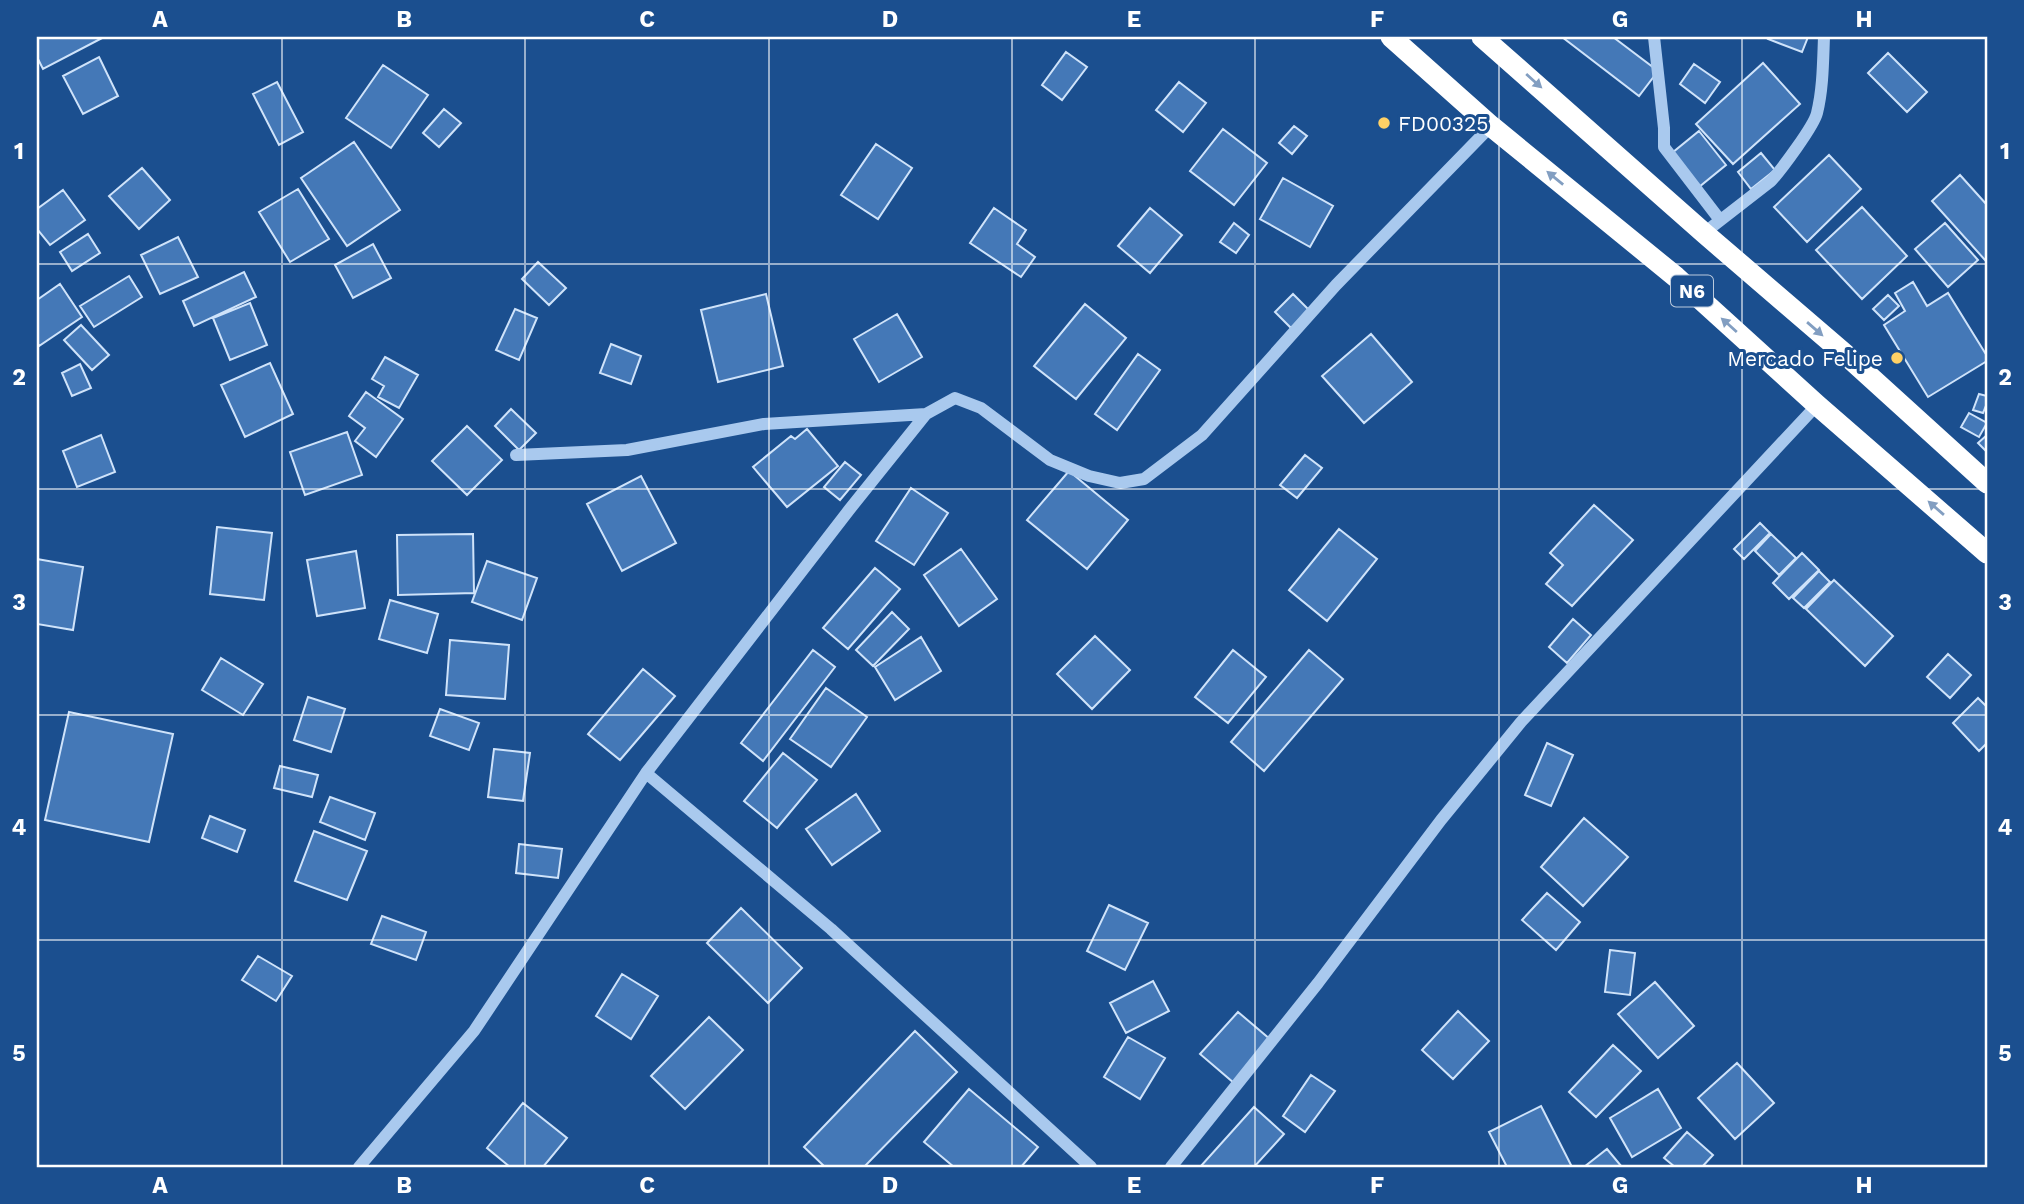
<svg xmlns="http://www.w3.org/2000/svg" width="2024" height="1204" font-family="'Work Sans',sans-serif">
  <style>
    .building { fill: #4478b7; stroke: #cfe3fa; stroke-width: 2 }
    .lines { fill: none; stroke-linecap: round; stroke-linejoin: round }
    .minor { stroke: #a9c9ee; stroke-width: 12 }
    .highway { stroke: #fff; stroke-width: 21 }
    .oneway { fill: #829ec1 }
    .grid { fill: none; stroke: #fff; stroke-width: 2; stroke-opacity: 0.55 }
    .poi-dot { fill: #ffd166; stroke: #1b4f8f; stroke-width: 2.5 }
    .labels { text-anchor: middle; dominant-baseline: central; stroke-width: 6; stroke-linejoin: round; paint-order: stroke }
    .shield { fill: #1b4f8f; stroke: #bbcadd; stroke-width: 2 }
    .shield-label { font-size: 19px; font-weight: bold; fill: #fff }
    .poi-label { font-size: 21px; fill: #fff; stroke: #1b4f8f; text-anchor: start }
    .neatline { fill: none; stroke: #fff; stroke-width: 2.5 }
    .grid-label { font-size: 23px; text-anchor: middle; font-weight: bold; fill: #fff }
  </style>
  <rect width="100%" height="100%" fill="#1b4f8f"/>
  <!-- building -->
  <path class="building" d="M37,37H104L43,69L37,57Z
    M1562,37H1613L1658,71L1639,96Z
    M1769,37H1808L1802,52L1768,39Z
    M1066,52L1087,67L1062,100L1042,85Z
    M1888,53L1927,92L1907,112L1868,73Z
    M99,57L118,96L83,114L63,76Z
    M1763,63L1800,104L1733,164L1696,124Z
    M1694,64L1720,82L1705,103L1680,84Z
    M383,65L428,95L391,148L346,118Z
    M277,82L303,132L279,145L253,94Z
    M1179,82L1206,103L1183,132L1156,110Z
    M444,109L461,123L439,147L423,133Z
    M1294,126L1307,136L1292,154L1279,143Z
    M1223,129L1267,163L1234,205L1190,171Z
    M1699,131L1726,165L1699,187L1672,153Z
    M354,142L400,210L347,246L301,178Z
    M876,144L912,168L878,219L841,195Z
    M1761,153L1775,170L1751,189L1738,172Z
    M1829,155L1861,189L1807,242L1774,207Z
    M142,168L170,200L139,229L109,196Z
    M1960,175L1987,205V258L1985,260L1932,201Z
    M1283,178L1333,206L1310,247L1260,219Z
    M298,189L329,239L290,262L259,212Z
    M63,190L85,220L50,245L37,229V209Z
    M1862,207L1907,256L1862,299L1816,250Z
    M994,208L1026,230L1017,244L1035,257L1021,277L970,243Z
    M1150,208L1182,235L1150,273L1118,246Z
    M1234,223L1249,235L1236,253L1220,242Z
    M1945,223L1978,260L1948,287L1915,249Z
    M88,234L100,253L72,271L60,252Z
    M178,237L198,277L160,294L141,255Z
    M373,244L391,278L353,298L335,265Z
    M538,262L566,288L549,305L522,279Z
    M244,272L256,297L194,326L183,301Z
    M129,276L142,297L94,327L80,306Z
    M1913,282L1927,306L1948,293L1987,356V361L1928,397L1884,325L1905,311L1895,293Z
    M60,284L82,317L39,346L37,342V300Z
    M766,294L783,366L718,382L701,310Z
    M1293,294L1309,310L1291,328L1275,312Z
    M1888,295L1899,306L1884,320L1873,309Z
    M250,303L267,345L230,360L213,318Z
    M1085,304L1126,338L1076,399L1034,366Z
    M515,309L537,318L519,360L496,350Z
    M897,314L922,357L879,382L854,339Z
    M81,325L109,355L92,370L64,340Z
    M1371,334L1412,382L1364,423L1322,376Z
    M611,344L641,356L631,384L600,373Z
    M1138,354L1160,370L1117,430L1095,414Z
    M385,357L418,375L399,408L378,397L384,386L372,379Z
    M270,363L293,414L245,437L221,385Z
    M80,364L91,388L72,396L62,373Z
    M366,392L403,419L376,457L355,441L365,428L349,416Z
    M1979,394L1987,396V403L1983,413L1973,410Z
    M511,409L536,433L519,450L495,426Z
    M1969,413L1987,423L1979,437L1961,427Z
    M467,426L502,460L467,495L432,461Z
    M807,429L838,466L787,507L753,467L791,436L795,439Z
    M347,432L362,475L305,495L290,452Z
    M101,435L115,472L77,487L63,451Z
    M1987,435V452L1978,443Z
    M1305,455L1322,468L1297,498L1280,485Z
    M845,462L861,475L840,500L824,487Z
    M1069,471L1128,520L1087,569L1027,520Z
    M641,476L676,543L622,571L587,504Z
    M911,488L948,513L914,565L876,541Z
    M1594,505L1633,540L1572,606L1546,584L1563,565L1550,553Z
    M1760,523L1770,533L1744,559L1734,549Z
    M217,527L272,533L264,600L210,594Z
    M1339,529L1377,559L1327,621L1289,590Z
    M473,534L474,593L398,595L397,535Z
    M1771,534L1796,558L1779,575L1755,551Z
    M961,549L997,599L959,626L924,575Z
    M356,551L365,608L317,616L307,560Z
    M1802,553L1819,570L1789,599L1773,583Z
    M37,559L83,567L73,630L37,624Z
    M487,561L537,578L522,620L472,602Z
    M875,568L900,589L848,649L823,628Z
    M1819,571L1830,582L1804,608L1793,598Z
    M1834,580L1893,636L1865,666L1806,609Z
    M390,600L438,614L427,653L379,639Z
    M892,612L909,629L873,666L856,650Z
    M1573,619L1591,635L1567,663L1549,647Z
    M1095,636L1130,670L1092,709L1057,674Z
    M921,637L941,671L895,700L875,667Z
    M450,640L509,645L505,699L446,695Z
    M813,650L835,667L763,761L741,743Z
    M1233,650L1266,677L1228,723L1195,697Z
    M1309,650L1343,679L1264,771L1231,742Z
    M1948,654L1971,675L1950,698L1927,677Z
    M221,658L263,684L243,715L202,690Z
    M643,669L675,696L620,760L588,734Z
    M826,688L867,717L831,767L790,739Z
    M308,697L345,709L331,752L294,740Z
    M1978,698L1987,707V743L1979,751L1953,723Z
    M440,709L479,723L469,750L430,736Z
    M69,712L173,734L149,842L45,820Z
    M1547,743L1573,755L1551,806L1525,795Z
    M494,749L530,753L523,801L488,797Z
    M783,753L817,780L777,828L744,801Z
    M280,766L318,775L312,797L274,788Z
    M856,794L880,831L832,865L806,829Z
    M330,797L375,813L365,840L320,822Z
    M210,816L245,830L237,852L202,838Z
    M1584,818L1628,857L1583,906L1541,867Z
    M314,831L367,851L347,900L295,881Z
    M519,844L562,849L558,878L516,873Z
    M1547,893L1580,922L1556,950L1522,920Z
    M1109,905L1148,923L1125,970L1087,951Z
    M741,908L802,968L768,1003L707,943Z
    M382,916L426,932L416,960L371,944Z
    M1610,950L1635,953L1630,995L1605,992Z
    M258,956L292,976L276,1001L242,980Z
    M622,974L658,996L631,1039L596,1016Z
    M1153,981L1169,1011L1126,1033L1110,1003Z
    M1655,982L1694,1026L1658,1058L1618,1014Z
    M1458,1011L1489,1041L1453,1079L1422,1050Z
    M1238,1012L1271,1040L1234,1083L1200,1054Z
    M709,1017L743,1050L685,1109L651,1076Z
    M915,1031L957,1072L864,1167H825L804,1147Z
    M1128,1037L1165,1058L1140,1099L1104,1077Z
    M1613,1045L1641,1071L1596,1117L1569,1092Z
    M1737,1063L1774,1103L1735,1139L1698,1098Z
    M1311,1075L1335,1091L1305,1132L1283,1116Z
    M969,1089L1038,1147L1021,1167H954L924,1142Z
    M1658,1089L1681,1128L1632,1157L1610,1118Z
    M523,1103L567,1138L543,1167H510L487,1148Z
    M1541,1106L1572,1167H1507L1489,1132Z
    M1254,1107L1284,1134L1254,1167H1200Z
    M1687,1132L1713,1155L1702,1167H1675L1664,1158Z
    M1607,1149L1622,1167H1584Z"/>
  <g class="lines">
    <!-- minor -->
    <path class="minor" d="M1654,37L1664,128V147L1720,220
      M1704,233L1771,181C1781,170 1814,126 1817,113C1823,89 1823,62 1824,37
      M516,455L627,450L764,424L926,414
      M646,773L831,929L1091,1167
      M359,1167L474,1031L646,773L849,510L926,414L955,398L981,408L1050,460L1089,476L1120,483L1144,479L1202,435L1336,285L1491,126
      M1171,1167L1318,983L1441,820L1521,722L1817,405"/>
    <!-- highway -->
    <path class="highway" d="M1391,37L1491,126L1676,277L1817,405L1987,553
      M1482,37L1704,233L1846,355L1987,483"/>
  </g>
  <!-- one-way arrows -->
  <defs><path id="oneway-solid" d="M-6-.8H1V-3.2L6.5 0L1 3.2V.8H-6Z" transform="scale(1.75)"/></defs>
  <g class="oneway">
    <use href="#oneway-solid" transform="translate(1534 81) rotate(42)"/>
    <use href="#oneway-solid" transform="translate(1555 178) rotate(-141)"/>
    <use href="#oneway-solid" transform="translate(1729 325) rotate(-138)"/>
    <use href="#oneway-solid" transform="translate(1815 329) rotate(41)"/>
    <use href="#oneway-solid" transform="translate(1936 508) rotate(-139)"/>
  </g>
  <!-- grid -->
  <path class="grid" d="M282,37V1167M525,37V1167M769,37V1167M1012,37V1167M1255,37V1167M1499,37V1167M1742,37V1167M37,264H1987M37,489H1987M37,715H1987M37,940H1987"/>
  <!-- markers -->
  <g class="poi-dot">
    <circle cx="1384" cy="123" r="7"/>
    <circle cx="1897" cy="358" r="7"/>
  </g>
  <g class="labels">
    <!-- shield labels -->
    <rect class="shield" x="1671" y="275.5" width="42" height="31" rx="5"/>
    <g class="shield-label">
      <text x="1692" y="291">N6</text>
    </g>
    <!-- poi labels -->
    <g class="poi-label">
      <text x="1398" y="123">FD00325</text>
      <text x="1883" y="358" text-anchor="end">Mercado Felipe</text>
    </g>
  </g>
  <!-- border -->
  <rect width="2024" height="1204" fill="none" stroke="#1b4f8f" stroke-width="77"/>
  <rect x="38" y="38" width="1948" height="1128" class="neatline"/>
  <g class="grid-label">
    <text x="160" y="27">A</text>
    <text x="404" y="27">B</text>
    <text x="647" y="27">C</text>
    <text x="890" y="27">D</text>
    <text x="1134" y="27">E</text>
    <text x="1377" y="27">F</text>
    <text x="1620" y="27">G</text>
    <text x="1864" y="27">H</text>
    <text x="19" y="159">1</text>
    <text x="2005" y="159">1</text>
    <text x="19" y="385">2</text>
    <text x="2005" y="385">2</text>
    <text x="19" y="610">3</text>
    <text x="2005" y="610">3</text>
    <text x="19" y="835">4</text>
    <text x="2005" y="835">4</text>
    <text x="19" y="1061">5</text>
    <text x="2005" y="1061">5</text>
    <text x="160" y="1193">A</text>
    <text x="404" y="1193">B</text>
    <text x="647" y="1193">C</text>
    <text x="890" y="1193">D</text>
    <text x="1134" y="1193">E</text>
    <text x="1377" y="1193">F</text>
    <text x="1620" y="1193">G</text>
    <text x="1864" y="1193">H</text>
  </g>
</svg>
